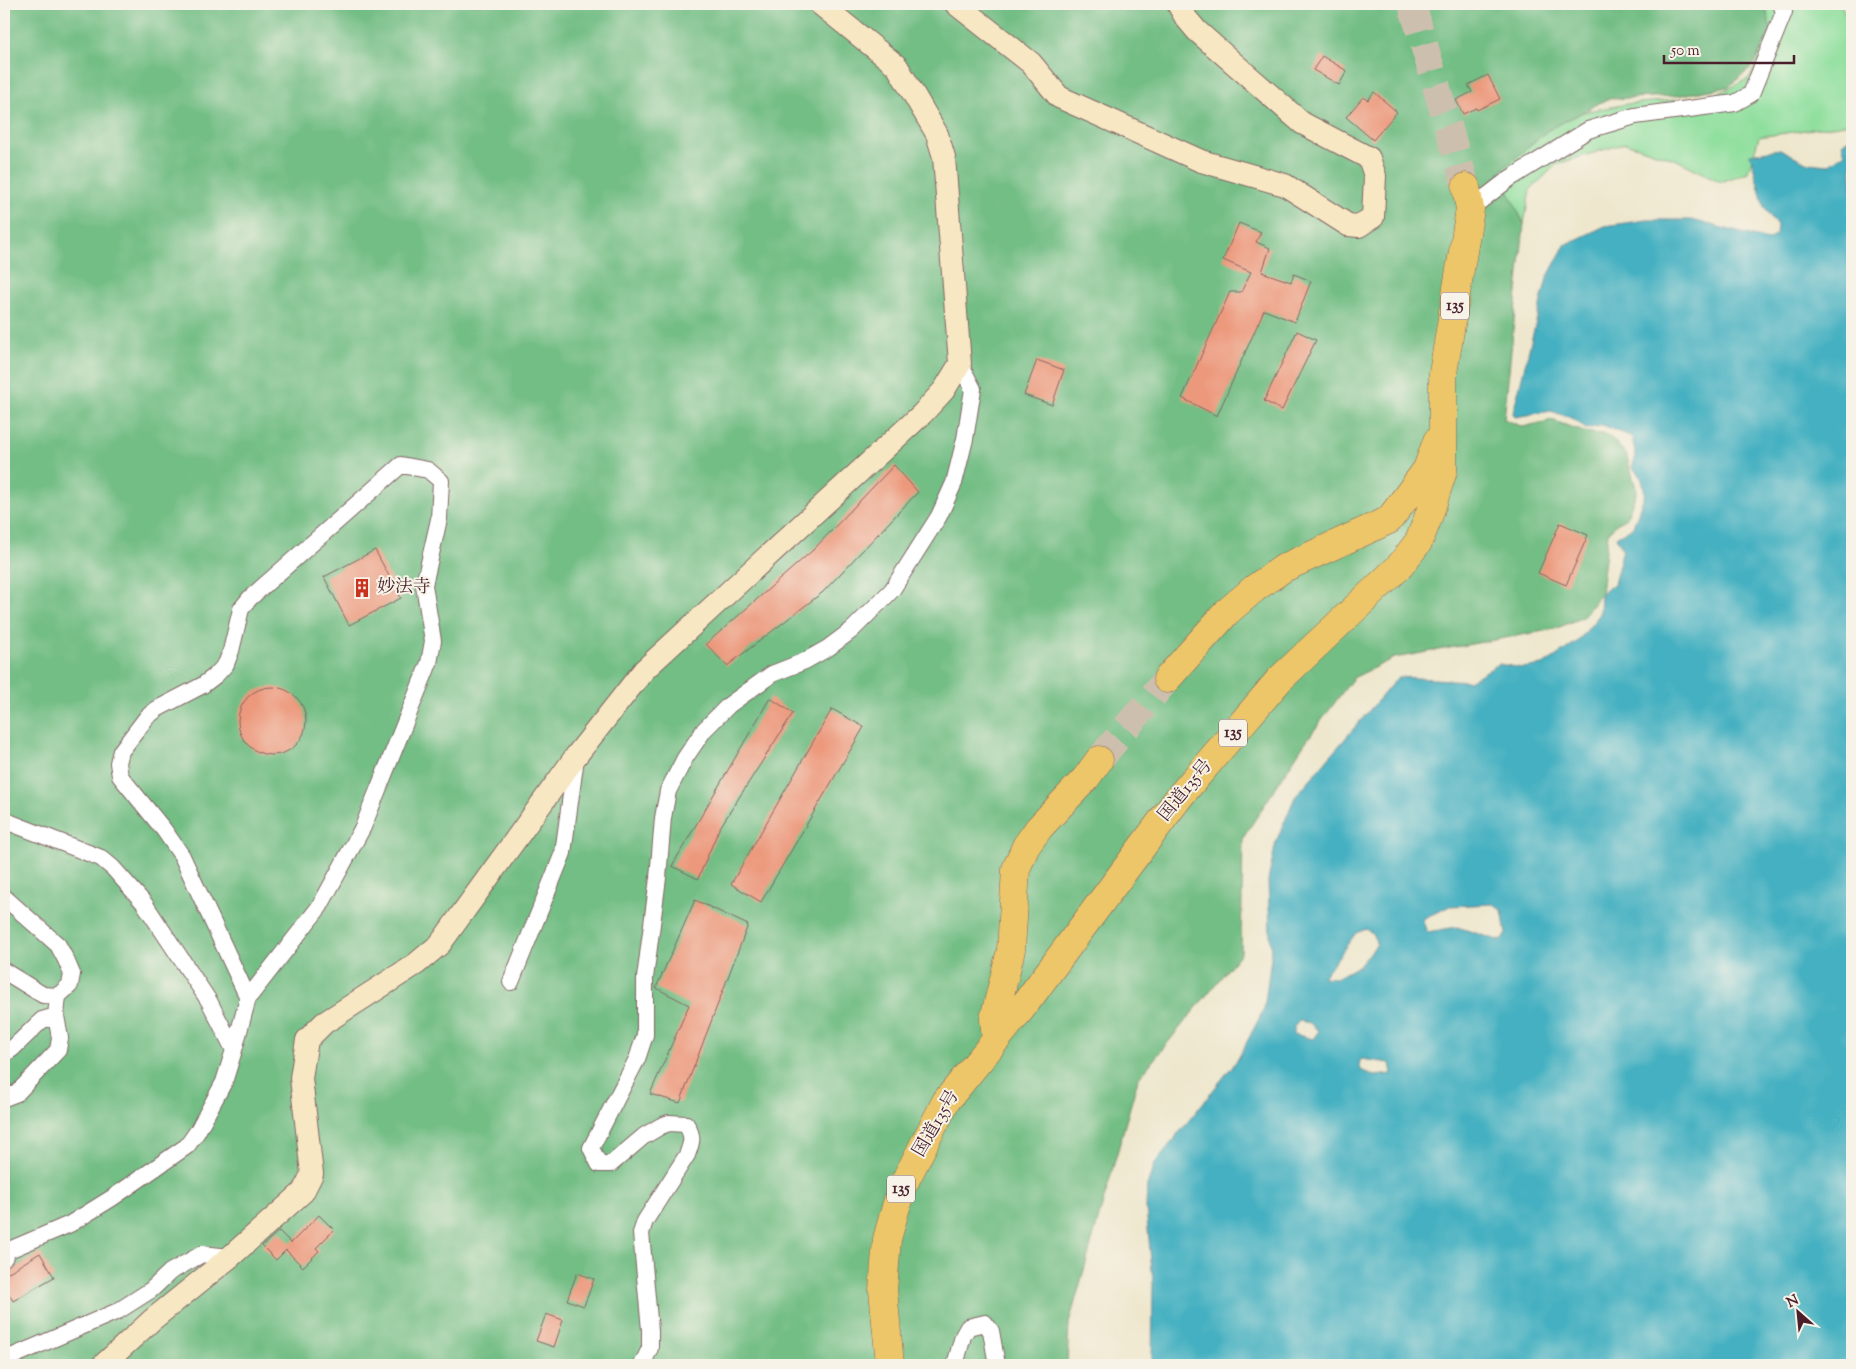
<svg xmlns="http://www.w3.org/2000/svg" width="1856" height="1369" font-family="'Sorts Mill Goudy','Noto Serif JP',serif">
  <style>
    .green { fill: #8fdf9e; stroke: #6c7f64 }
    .forest { fill: #73be85; stroke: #5e6e58 }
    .water { fill: #44b0c1; stroke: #476876; fill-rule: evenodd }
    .building { fill: #ec987c }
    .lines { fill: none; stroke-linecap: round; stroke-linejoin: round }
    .highway-tunnel { stroke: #cdbfad; stroke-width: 28; stroke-dasharray: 28 14; stroke-linecap: butt }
    .street-casing { stroke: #836564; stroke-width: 18 }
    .secondary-casing { stroke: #836564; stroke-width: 24 }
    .highway-casing { stroke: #836564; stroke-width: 29 }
    .street { stroke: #fff; stroke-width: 16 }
    .secondary { stroke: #f7e8c3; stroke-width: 22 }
    .highway { stroke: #ecc669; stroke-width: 28 }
    .labels { text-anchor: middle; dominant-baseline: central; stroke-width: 4; stroke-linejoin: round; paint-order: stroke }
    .shield { fill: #f7f3e8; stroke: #7e5f64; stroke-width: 1 }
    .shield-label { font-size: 16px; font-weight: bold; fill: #4a1f2b }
    .poi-label { font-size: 18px; fill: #4a1f2b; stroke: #f7f3e8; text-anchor: start }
    .street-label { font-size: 18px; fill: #4a1f2b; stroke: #f7f3e8 }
  </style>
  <rect width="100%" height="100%" fill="#f7f3e8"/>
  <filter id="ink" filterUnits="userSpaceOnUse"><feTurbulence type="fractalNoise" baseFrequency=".02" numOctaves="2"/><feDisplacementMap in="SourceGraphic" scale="10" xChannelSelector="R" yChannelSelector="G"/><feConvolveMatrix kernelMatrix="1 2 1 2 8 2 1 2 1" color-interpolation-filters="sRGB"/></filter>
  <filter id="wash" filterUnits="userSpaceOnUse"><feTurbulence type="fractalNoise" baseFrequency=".0096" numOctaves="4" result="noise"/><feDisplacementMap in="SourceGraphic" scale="20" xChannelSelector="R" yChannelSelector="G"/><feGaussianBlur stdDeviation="1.12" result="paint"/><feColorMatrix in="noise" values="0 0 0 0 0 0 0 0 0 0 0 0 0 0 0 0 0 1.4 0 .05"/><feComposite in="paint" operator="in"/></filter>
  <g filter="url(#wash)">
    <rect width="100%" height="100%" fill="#eee7cd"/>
    <!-- green -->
    <path class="green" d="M1762,4H1841L1852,30V123L1759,137L1748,172L1721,182L1677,160L1626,143L1557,164L1530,190L1524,224L1499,172L1548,130L1583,112L1627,104L1711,97L1750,78L1766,39Z"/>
    <!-- forest -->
    <path class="forest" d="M4,4H1765L1771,30L1752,67L1728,87L1676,96L1607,99L1548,130L1499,172L1524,224L1504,419L1523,427L1552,420L1584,432L1608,435L1626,454L1637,491L1626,519L1616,524L1608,533L1601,593L1583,617L1555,629L1394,658L1353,678L1304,744L1243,838L1241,953L1138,1079L1069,1323L1067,1365H4Z"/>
    <!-- water -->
    <path class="water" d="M1852,136V1365H1152L1153,1282L1146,1208L1147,1185L1155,1163L1238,1059L1264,1009L1271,958L1268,881L1276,842L1295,797L1398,677L1469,681L1499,664L1522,668L1543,665L1578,641L1600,614L1601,593L1614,584L1623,549L1616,537L1633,527L1645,493L1641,476L1632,468L1636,456L1632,437L1603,425L1586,429L1574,419L1551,411L1515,417L1513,413L1547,278L1565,245L1605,226L1646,220H1692L1768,240L1776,235L1777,226L1764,207L1750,154L1780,149L1808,163L1828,165L1845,153L1842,144ZM1494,904L1502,910L1506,934L1501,941L1457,927L1427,932L1422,919L1450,906ZM1366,929L1372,933L1377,944L1360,965L1336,978L1323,977L1356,933ZM1299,1021L1310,1023L1318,1032L1313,1039L1294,1034V1027ZM1361,1059L1390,1063L1392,1074L1374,1076L1361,1070L1359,1064Z"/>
    <g id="blocks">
      <!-- building -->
      <path class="building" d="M1322,56L1347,71L1339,85L1313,70Z
        M1488,75L1500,99L1477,110L1476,108L1463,114L1456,100L1472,92L1468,85Z
        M1374,92L1397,112L1373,140L1346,117L1363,97L1368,100Z
        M1239,223L1261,232L1256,242L1270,248L1262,272L1291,282L1294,274L1311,281L1295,322L1264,310L1217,416L1182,398L1230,292H1241L1251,272L1223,260Z
        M1297,331L1316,340L1282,410L1264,401Z
        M1037,360L1064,370L1052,405L1024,395Z
        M894,465L918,492L823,592L727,666L706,644L813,550Z
        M1560,523L1588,535L1566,585L1538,573Z
        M375,550L401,598L349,625L324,577Z
        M238 721a34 34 0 1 1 68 0a34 34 0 1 1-68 0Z
        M770,698L793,713L719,829L698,879L672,866Z
        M832,709L864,727L761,902L731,884Z
        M695,900L748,925L680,1103L650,1094L689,1005L656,988Z
        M319,1215L334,1230L316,1248L319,1251L303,1267L286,1250L276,1260L262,1246L279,1231L291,1243Z
        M40,1253L54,1277L13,1301L4,1285V1275Z
        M577,1273L594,1279L584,1306L567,1300Z
        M546,1314L563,1320L554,1347L536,1341Z"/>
    </g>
  </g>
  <g filter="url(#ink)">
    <use href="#blocks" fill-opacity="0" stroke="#836564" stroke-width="1"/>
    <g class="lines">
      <!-- highway-tunnel -->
      <path class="highway-tunnel" d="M1412,4L1466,187
        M1099,760L1167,679"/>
      <!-- street casing -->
      <g class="street-casing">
        <path id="street" d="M1470,209L1509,179L1588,130L1635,116L1735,103L1751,94L1784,12L1781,4
          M401,465L428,470L441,481L439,519L424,585L433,641L429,663L363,827L320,906L248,998L182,856L164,830L120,776L118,763L121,751L147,717L157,709L203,685L216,675L226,664L231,651L241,609L250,598Z
          M4,819L11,823L101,858L113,868L144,903L209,1001L234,1050
          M4,897L58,945L66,960L72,974L70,985L58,996L56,1016L60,1038L58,1050L17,1093L4,1098
          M4,971L43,995L58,996
          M511,982L563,853L576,758
          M4,1054L12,1049L42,1020L56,1016
          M4,1258L9,1250L70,1224L112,1198L187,1146L197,1132L224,1082L234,1050L248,998
          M4,1360L118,1311L151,1290L170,1272L202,1254L230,1257
          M642,1365L650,1348V1330L641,1233L645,1221L687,1155C692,1142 694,1137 686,1124L669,1123L661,1126L644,1136L611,1164H599L591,1148L637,1059L645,1035V978L658,878L663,818L668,791L685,758L704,730L729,705L772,674L805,661L828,648L852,630L892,590L939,516L954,483L965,439L973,389L960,364
          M955,1365L963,1336L968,1327L985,1323L991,1331L997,1365"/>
      </g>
      <!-- secondary casing -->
      <g class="secondary-casing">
        <path id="secondary" d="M956,4L1031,63L1059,97L1201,161L1285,185L1348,225L1359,226L1373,217L1375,176L1369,158L1302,123L1197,31L1186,18L1178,4
          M103,1365L152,1320L230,1257L303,1192L312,1174L301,1078L307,1040L324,1023L416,964L440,944L576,756L644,670L922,414L944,390L960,364L944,157L937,134L897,66L820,4"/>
      </g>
      <!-- highway casing -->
      <g class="highway-casing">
        <path id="highway" d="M1167,679L1227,612L1255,588L1284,568L1389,520L1427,469L1437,441
          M996,1040L994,1019L1011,950L1016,869L1026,846L1039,828L1086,778L1099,760
          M890,1365L883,1290L887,1239L901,1189L946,1101L1022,1008L1180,796L1279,680L1399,567L1419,541L1428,518L1443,471V373L1470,209L1466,187"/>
      </g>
      <!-- street -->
      <use href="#street" class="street"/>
      <!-- secondary -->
      <use href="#secondary" class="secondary"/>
      <!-- highway -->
      <use href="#highway" class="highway"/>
    </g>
  </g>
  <!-- icons -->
  <defs>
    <g id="building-bare" transform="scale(1.5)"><path d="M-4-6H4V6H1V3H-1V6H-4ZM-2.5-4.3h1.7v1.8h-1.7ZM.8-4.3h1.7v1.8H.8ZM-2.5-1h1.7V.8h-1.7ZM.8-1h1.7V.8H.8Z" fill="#c8321e" stroke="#f7f3e8" stroke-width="2.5" paint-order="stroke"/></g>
  </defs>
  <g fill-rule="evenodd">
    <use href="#building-bare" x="362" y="588"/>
  </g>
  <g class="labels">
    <!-- shield labels -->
    <g class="shield">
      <rect x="1441" y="292.5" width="28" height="27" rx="4"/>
      <rect x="1219" y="719.5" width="28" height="27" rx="4"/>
      <rect x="887" y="1175.5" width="28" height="27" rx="4"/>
    </g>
    <g class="shield-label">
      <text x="1455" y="306">135</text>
      <text x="1233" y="733">135</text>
      <text x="901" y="1189">135</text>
    </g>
    <!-- poi labels -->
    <g class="poi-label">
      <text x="377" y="588">妙法寺</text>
    </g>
    <!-- street labels -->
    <g class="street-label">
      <text transform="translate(1186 791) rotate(-51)">国道135号</text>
      <text transform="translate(937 1124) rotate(-60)">国道135号</text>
    </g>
  </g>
  <!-- margin -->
  <rect width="1856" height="1369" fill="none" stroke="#f7f3e8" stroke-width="20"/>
  <!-- north arrow -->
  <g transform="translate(1798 1312) rotate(333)" stroke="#f7f3e8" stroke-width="4" paint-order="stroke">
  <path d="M0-4L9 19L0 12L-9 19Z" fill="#4a1f2b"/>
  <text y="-8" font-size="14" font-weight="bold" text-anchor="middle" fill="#4a1f2b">N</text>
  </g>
  <!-- scale -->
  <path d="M1664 55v8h130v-8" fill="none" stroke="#4a1f2b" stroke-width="2.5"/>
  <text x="1671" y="55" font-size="15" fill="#4a1f2b" stroke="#f7f3e8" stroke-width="4" paint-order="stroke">50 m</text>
</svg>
